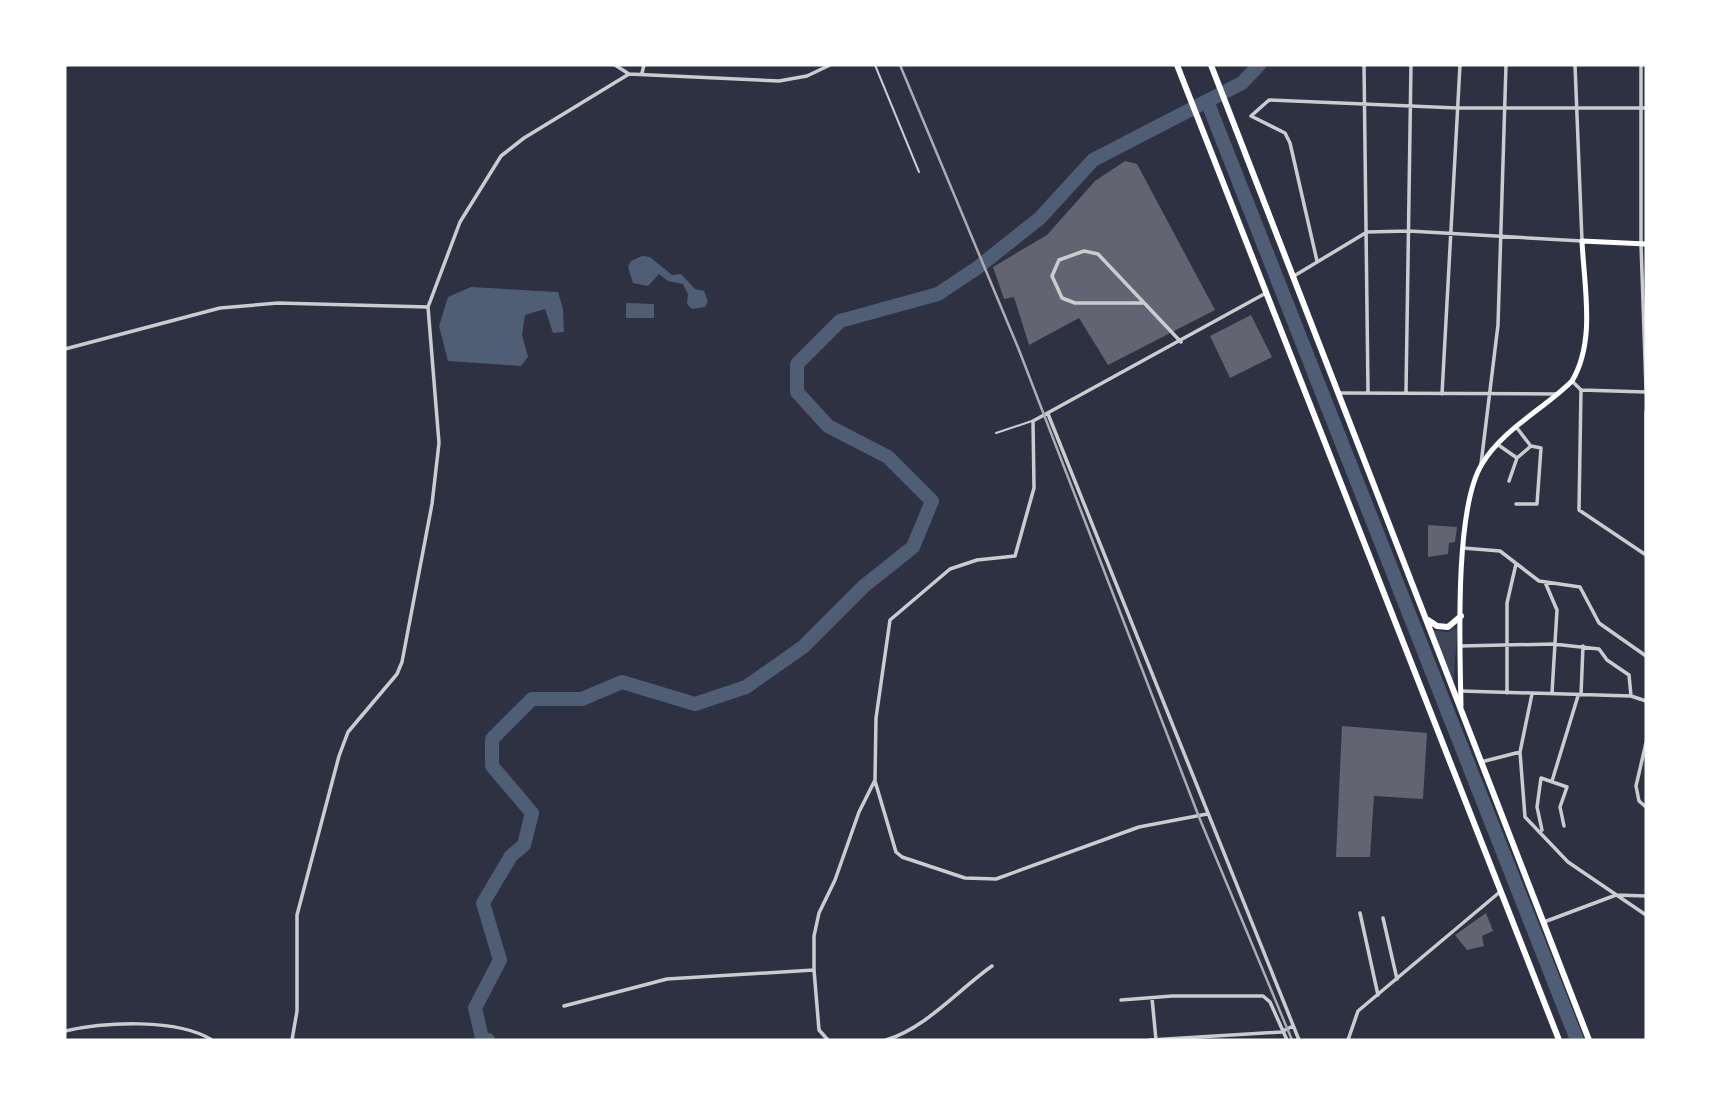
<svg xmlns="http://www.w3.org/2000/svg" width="1711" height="1105" font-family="'Source Sans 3',sans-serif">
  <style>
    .green { fill: #3c4559 }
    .water { fill: #4f5d75 }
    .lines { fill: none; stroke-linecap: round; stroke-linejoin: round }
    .river { stroke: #4f5d75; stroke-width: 14 }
    .building { fill: #626471 }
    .service { stroke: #caccd0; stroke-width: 2 }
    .minor { stroke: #caccd0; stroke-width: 3.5 }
    .secondary { stroke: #fff; stroke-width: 5 }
    .trunk { stroke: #fff; stroke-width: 6 }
    .rail { stroke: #abadb3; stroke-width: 2.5 }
  </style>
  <rect width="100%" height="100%" fill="#2d3142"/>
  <!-- green -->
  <path class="green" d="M1458,627L1453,684L1432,630L1448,632Z"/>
  <!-- water -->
  <path class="water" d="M642,256L650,257L672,275L681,274L695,289L704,291L708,301L705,307L692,309L687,304L688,294L683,284L668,281L659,274L648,286L633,283L628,267L631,261Z
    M471,287L558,292L563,309L564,332L553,333L545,309L525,315L522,335L528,357L521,366L448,361L439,326L448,297Z
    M626,303L654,304V318H626Z"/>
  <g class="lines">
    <!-- river -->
    <path class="river" d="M1199,105L1207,101L1577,1040
      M488,1040L482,1038L475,1008L500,960L483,903L511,856L524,845L532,813L492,766V739L532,699H582L622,682L695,704L746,687L803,647L864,586L913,547L932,501L888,457L828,426L797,392V364L840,321L938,294L977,268L1040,218L1093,160L1242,83L1259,65"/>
  </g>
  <!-- building -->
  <path class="building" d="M1125,161L1137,164L1215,310L1108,365L1079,318L1029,345L1014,297L1004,299L993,267L1047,235L1095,181Z
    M1251,315L1272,357L1230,378L1210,336Z
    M1428,525L1457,527L1455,542L1449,543L1448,554L1428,557Z
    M1342,726L1427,733L1423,799L1374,796L1370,857H1336Z
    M1486,913L1493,931L1482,936L1484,946L1467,950L1455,935Z"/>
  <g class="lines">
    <!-- service -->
    <path class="service" d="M875,65L919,172
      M996,433L1032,421"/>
    <!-- minor -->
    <path class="minor" d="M615,65L629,74
      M1364,65L1368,391
      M1641,65V244L1646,389
      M642,73L644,65
      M1317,261L1290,143L1285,133L1251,116L1269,100L1457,108H1646
      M1294,276L1367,232L1409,231L1582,241L1575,65
      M1143,303H1075L1062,298L1052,276L1059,260L1084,251L1098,254L1181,342
      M65,349L220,308L278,303L428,307
      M1572,381L1581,390L1646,392
      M1581,390L1579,510L1646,555
      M1406,392L1411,65
      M1340,393L1556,394
      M1442,394L1460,65
      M1048,414L1299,1040
      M1517,428L1530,445
      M1497,444L1517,458
      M1481,464L1498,325L1506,65
      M1509,481L1517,458L1531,446L1541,448L1537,504H1516
      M1463,548L1500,551L1539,581L1580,587L1599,623L1646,656
      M1646,554V412
      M1545,582L1557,610L1552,693
      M1461,646L1553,644L1599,649L1607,660L1629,675L1631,696
      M1461,691L1631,696L1646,701
      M1507,693V603L1516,564
      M1532,694L1520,752L1525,817L1568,862L1646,915
      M1581,695L1583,646
      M1646,743L1636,786L1639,801L1646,807
      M1481,762L1520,752
      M875,781L896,852L902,857L965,878L996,879L1139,827L1207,814
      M1552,781L1578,696
      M1542,830L1537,807L1541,778L1567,787L1560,807L1564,826
      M1360,913L1378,995
      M1383,918L1397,979
      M1544,922L1616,895L1646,896
      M1152,998L1156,1040
      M1121,1000L1172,996H1263L1270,1002L1287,1040
      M564,1006L667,979L814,970
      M65,1031C105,1022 177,1018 212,1040
      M292,1040L297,1011V915L339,756L348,732L397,674L402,662L432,504L439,443L428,307L460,222L501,156L524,138L629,74L779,81L807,76L830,65
      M828,1040L819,1030L814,970V936L819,913L835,880L859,812L875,780L876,718L890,620L950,569L977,560L1015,556L1034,488L1033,421L1266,293
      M886,1040C926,1028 958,990 992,966
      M1150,1040L1281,1032L1293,1026
      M1348,1040L1358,1011L1501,891"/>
    <!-- secondary -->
    <path class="secondary" d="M1461,706C1460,650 1454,509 1482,464C1503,429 1544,409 1572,381C1596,341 1584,286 1582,241L1646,244"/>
    <!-- trunk -->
    <path class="trunk" d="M1177,65L1559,1040
      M1211,65L1589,1040
      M1428,620L1437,626L1448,627L1461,616"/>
    <!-- rail -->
    <path class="rail" d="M900,65L1019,350L1199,817L1292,1040"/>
  </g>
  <!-- border -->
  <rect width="1711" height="1105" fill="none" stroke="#ffffff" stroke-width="133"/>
</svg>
